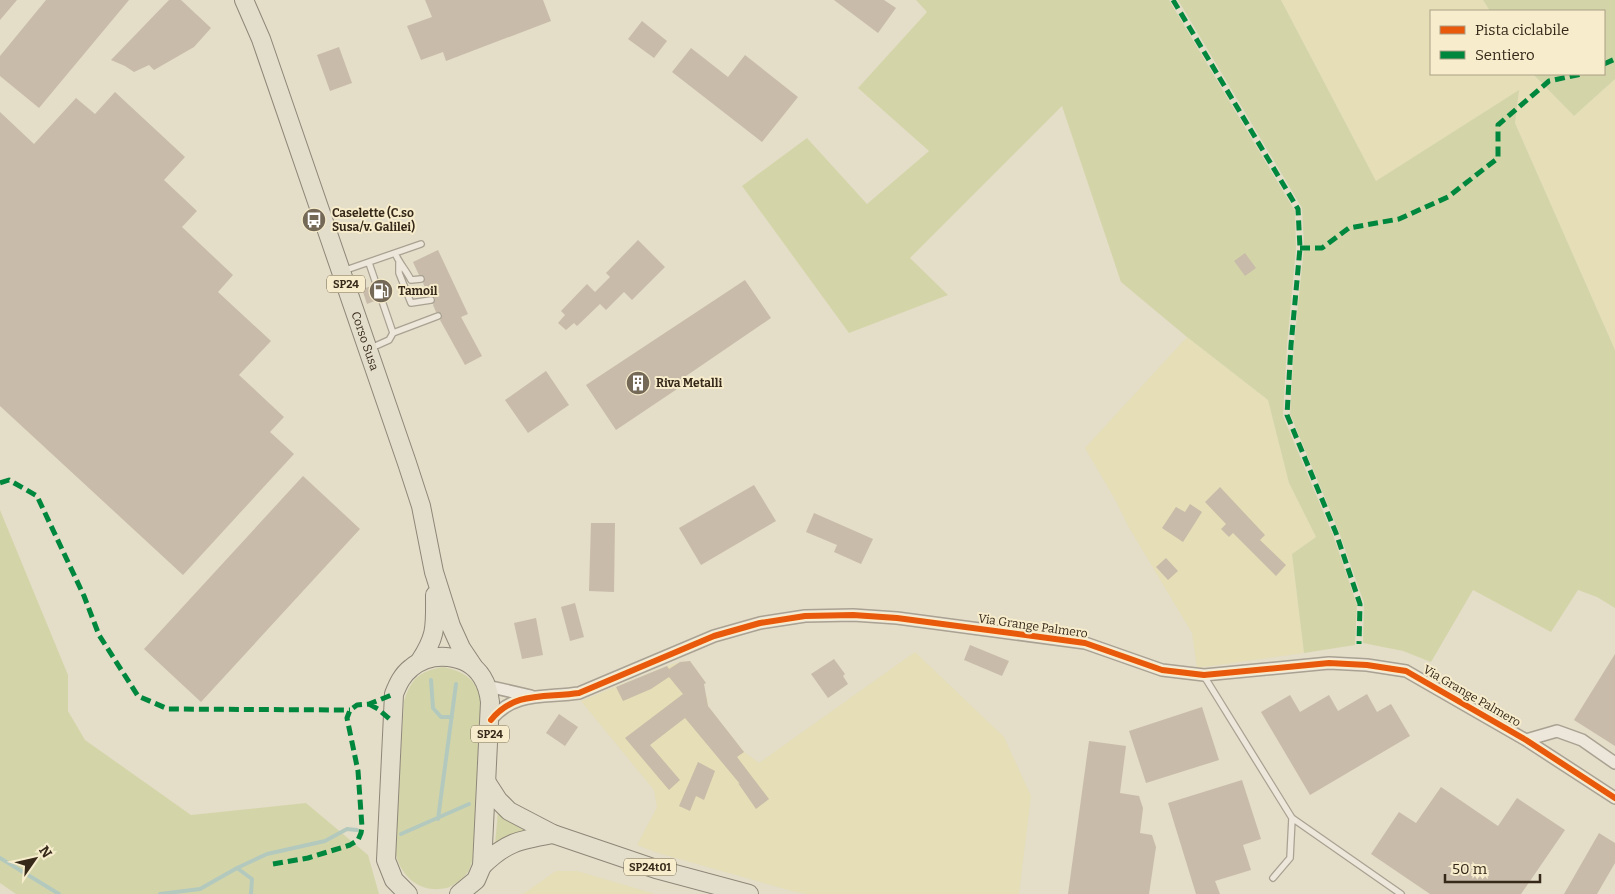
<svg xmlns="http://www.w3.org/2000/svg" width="1615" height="894" font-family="Bitter,serif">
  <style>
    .farmland { fill: #e5deb7 }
    .green { fill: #d3d5a9 }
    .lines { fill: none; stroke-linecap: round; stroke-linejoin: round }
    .stream { stroke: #b4c9be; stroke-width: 4 }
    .building { fill: #c8bba9 }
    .service-casing { stroke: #a9a192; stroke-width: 8 }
    .minor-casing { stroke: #a9a192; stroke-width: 14 }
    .primary-casing { stroke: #8e8779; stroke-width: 20 }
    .service { stroke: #ece7da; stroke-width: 5.5 }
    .minor { stroke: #ece7da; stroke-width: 11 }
    .primary { stroke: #e3ddcb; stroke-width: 18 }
    .quiet { stroke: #00873e; stroke-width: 5; stroke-dasharray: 10 5; stroke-linecap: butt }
    .cycleway-casing { stroke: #f7edcc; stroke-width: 9 }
    .cycleway { stroke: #e8590c; stroke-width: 6 }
    .labels { text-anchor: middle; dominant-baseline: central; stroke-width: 4; stroke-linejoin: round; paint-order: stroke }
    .shield { fill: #f7edcc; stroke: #71644f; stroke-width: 1 }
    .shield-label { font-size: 11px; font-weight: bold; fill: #37291a }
    .poi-label { font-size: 12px; font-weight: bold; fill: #37291a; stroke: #f7edcc; text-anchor: start }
    .street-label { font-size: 12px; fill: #37291a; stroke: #f7edcc }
  </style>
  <rect width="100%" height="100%" fill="#e4ddc8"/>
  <!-- farmland -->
  <path class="farmland" d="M1281,0H1483L1490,11H1431V74H1533L1574,116L1615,79V350L1515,123L1519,91L1376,181Z
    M1187,337L1268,400L1289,483L1316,537L1292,554L1304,653L1197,668L1192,633L1128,526L1117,503L1085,448Z
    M915,652L1004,737L1031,796L1019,894H807L792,891L658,853L637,845L657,807L654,790L581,701L667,666L680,662L690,661L706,683L699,687L707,697L708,706L744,752L759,763Z
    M556,871H577L655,894H523Z"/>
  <!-- green -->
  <path class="green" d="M916,0H1169L1295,211L1296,249L1287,345L1283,416L1333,535L1357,605L1355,645L1304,653L1292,554L1316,537L1289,483L1268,400L1187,337L1121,282L1062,106L910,258L948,295L849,333L742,186L807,138L867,204L929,151L858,88L927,12Z
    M1178,0H1281L1376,181L1519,90L1515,123L1615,350V608L1597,597L1578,590L1551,632L1473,590L1431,662L1403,651L1363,643L1364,603L1339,532L1290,414L1294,344L1304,247L1302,208Z
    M1483,0H1615V79L1574,116L1533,74H1604V11H1490Z
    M0,510L68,675V711L85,740L191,815L306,803L368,855L379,894H16L0,883Z
    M443,667C467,672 479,681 482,707L475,849C473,857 472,865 468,872C463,879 455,885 447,888C419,894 400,876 395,851L404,701C411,679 419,671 443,667Z
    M498,811L532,829L495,844Z"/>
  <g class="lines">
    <!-- stream -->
    <path class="stream" d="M431,680L433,708L441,717H452
      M438,819L456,684
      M401,834L469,804
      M0,858L59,894
      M237,868L267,854L325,841L347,829L357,830
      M160,894L200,889L237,868L252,879L251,894"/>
  </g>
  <!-- building -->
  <path class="building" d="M0,0H17L0,20Z
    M46,0H129L39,108L0,76V56Z
    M169,0H181L211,28L194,47L154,70L149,65L134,72L125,66L111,60Z
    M425,0H543L551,21L446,61L443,52L421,60L407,26L432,17Z
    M834,0H884L896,8L878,33Z
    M642,21L667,41L654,58L628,39Z
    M339,47L352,83L330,91L317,55Z
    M691,48L728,77L745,55L798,97L762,142L672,72Z
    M115,92L185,157L164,180L197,211L182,227L233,275L218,292L271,341L239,375L284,417L270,432L294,454L183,575L0,406V112L34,144L76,98L95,114Z
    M638,240L665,267L632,300L624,292L606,310L600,304L577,326L574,323L566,330L558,323L565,315L561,311L587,284L595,292L610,277L606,273Z
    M438,250L468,314L461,317L482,356L465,365L440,320L442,317V314L436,312L433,305L435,301V298L429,296L423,283L425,280V277L419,275L413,262Z
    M1245,253L1256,268L1245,276L1234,261Z
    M745,280L771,318L686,376L689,381L616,430L586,385Z
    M372,286L377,300L367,304L362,289Z
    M546,371L569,405L528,433L505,400Z
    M303,476L360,529L201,702L144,649Z
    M754,485L776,521L701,565L679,528Z
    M1220,487L1265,535L1260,540L1286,565L1276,576L1233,533L1229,537L1221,529L1226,524L1205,502Z
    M1190,504L1202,512L1183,542L1162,528L1176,507L1185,512Z
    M814,513L873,539L861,564L834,552L837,545L806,532Z
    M591,523H615L614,592L589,591Z
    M1166,558L1178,571L1168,580L1156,567Z
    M575,603L584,637L570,641L561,607Z
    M536,618L543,655L522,659L514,623Z
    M970,645L1009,661L1002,676L964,660Z
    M1615,654V746L1574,720Z
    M834,659L845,674L843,676L848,684L828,698L811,674Z
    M690,661L706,683L704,684L708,706L744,752L737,757L769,799L756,809L738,783L740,784L685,718L650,745L680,780L669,790L625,738L683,694L669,677L651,689L623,701L616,687L667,666L669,669L680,662Z
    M1367,694L1377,712L1391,704L1410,736L1310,795L1261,712L1290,695L1300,712L1329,695L1338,711Z
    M1202,707L1219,760L1146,783L1129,731Z
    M559,714L578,727L565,746L546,733Z
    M1089,741L1126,746L1120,793L1139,796L1143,808L1140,833L1152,835L1156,847L1149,894H1068Z
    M698,762L715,771L704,800L696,796L690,811L679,806Z
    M1242,780L1261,839L1243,845L1251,870L1215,881L1220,894H1196L1168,803Z
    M1441,787L1498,826L1517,798L1565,830L1521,894H1430L1371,854L1399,812L1416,823Z
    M1599,833L1615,843V863L1597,894H1564Z"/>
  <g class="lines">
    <!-- service casing -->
    <g class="service-casing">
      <path id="service" d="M395,253C399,263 406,270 411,280L421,279
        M369,263L393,333L389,340L371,348
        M399,263V273L411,303L431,300
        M343,271L421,244
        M393,333L438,316
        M1204,676L1292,818L1401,894
        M1273,878L1290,858L1292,818"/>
    </g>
    <!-- minor casing -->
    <g class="minor-casing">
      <path id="minor" d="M487,686L531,696
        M491,720C514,691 545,698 579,693L714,636L760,623L805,616L853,615L897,618L1085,643L1162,670L1204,675L1329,663L1367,665L1406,671L1526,740L1615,798
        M1526,740L1557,731L1582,740L1615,763"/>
    </g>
    <!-- primary casing -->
    <g class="primary-casing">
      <g id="primary">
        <path id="s1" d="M244,0L261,39L407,463L421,506L434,572L451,626L461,648L473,666"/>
        <path d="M420,661C437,635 435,626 435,595"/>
        <path d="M487,783L498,800L509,811L553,834L656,869L749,894"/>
        <path d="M482,866C506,842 520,840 553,834"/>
        <path d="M408,894L394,880L386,860L394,694C398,684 402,675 411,668C431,651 467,653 482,677C487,685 489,693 490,702L482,866L476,880L459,894"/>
      </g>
    </g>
    <!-- service -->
    <use href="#service" class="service"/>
    <!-- minor -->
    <use href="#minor" class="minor"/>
    <!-- primary -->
    <use href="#primary" class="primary"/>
    <!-- quiet -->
    <path class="quiet" d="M1173,0L1298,209L1300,248L1291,345L1287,415L1336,533L1360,604L1359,644
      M1604,64L1615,59
      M1300,248H1322L1349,228L1399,219L1448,197L1498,158V125L1549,81L1582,74
      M0,483L9,480L37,496L84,596L99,635L138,696L168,709L350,710
      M369,704L378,709L392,721
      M273,864L308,858L350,845L358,840L361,833L362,827L358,771L347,718L350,710L357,705L369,704L394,694"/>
    <!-- cycleway casing -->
    <g class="cycleway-casing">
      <path id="cycleway" d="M491,720C514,691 545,698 579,693L714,636L760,623L805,616L853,615L897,618L1085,643L1162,670L1204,675L1329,663L1367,665L1406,671L1526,740L1615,798"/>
    </g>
    <!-- cycleway -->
    <use href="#cycleway" class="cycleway"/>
  </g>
  <!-- icons -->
  <defs>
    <g id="bus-disc" transform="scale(1.25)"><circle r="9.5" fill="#746857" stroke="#f7edcc"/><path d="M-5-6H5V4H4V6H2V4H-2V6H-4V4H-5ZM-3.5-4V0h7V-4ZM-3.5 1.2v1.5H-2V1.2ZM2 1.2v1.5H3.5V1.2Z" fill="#fff"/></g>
    <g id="fuel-disc" transform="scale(1.25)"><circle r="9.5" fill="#746857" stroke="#f7edcc"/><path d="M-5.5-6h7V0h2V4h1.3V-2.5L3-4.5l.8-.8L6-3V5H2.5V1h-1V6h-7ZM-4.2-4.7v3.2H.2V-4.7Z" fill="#fff"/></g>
    <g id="building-disc" transform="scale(1.25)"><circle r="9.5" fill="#746857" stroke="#f7edcc"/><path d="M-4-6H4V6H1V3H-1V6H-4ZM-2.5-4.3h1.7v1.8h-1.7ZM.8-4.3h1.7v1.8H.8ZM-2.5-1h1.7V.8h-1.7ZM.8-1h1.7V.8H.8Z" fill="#fff"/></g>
  </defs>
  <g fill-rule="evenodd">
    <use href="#bus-disc" x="314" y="220"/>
    <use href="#fuel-disc" x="381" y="291"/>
    <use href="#building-disc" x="638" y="383"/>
  </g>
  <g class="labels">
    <!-- shield labels -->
    <g class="shield">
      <rect x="327" y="275.5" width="38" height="17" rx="4"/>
      <rect x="471" y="725.5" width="38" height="17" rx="4"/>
      <rect x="624" y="858.5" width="52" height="17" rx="4"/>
    </g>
    <g class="shield-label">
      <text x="346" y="284">SP24</text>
      <text x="490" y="734">SP24</text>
      <text x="650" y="867">SP24t01</text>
    </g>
    <!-- poi labels -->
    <g class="poi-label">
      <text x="332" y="213">Caselette (C.so<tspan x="332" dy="14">Susa/v. Galilei)</tspan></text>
      <text x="398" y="291">Tamoil</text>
      <text x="656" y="383">Riva Metalli</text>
    </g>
    <!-- street labels -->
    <g class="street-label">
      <text stroke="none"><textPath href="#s1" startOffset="362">Corso Susa</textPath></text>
      <text transform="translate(1033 626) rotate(8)">Via Grange Palmero</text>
      <text transform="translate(1472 696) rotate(30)">Via Grange Palmero</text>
    </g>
  </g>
  <!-- legend -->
  <rect x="1430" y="10" width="175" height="65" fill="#f7edcc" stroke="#aa9f85"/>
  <rect x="1440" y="26" width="25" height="8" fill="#e8590c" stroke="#aa9f85"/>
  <text x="1475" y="35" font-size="15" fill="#37291a">Pista ciclabile</text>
  <rect x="1440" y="51" width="25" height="8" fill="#00873e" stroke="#aa9f85"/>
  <text x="1475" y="60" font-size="15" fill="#37291a">Sentiero</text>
  <!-- north arrow -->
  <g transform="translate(35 859) rotate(56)" stroke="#f7edcc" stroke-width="4" paint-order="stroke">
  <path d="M0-4L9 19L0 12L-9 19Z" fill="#37291a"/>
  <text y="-8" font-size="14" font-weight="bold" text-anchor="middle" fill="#37291a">N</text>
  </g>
  <!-- scale -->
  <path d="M1445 874v8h95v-8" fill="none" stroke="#37291a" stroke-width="2.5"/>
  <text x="1452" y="874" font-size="15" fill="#37291a" stroke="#f7edcc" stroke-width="4" paint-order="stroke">50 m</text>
</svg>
